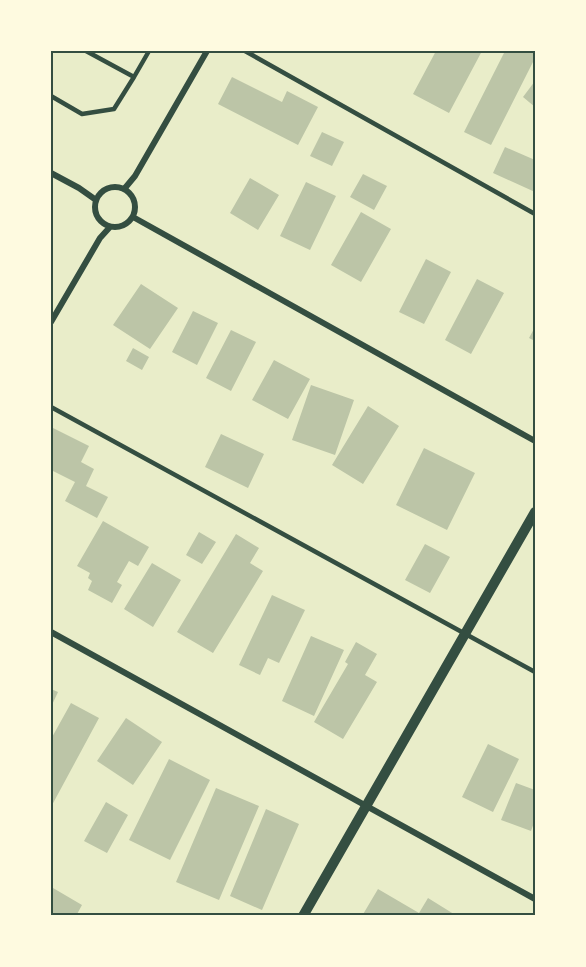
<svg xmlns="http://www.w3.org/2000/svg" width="586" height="967" font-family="'Space Grotesk',sans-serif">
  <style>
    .building { fill: #bcc5a7 }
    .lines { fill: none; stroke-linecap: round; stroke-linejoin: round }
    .service { stroke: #344e41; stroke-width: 4.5 }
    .minor { stroke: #344e41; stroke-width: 6 }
    .tertiary { stroke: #344e41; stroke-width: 10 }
    .neatline { fill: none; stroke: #344e41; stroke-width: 2 }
  </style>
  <rect width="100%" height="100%" fill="#e9edc9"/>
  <!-- building -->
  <path class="building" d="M436,51L461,53V51H482L449,113L413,94Z
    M505,51H535V58L491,145L464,132Z
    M232,77L282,102L287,91L318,107L298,145L218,104Z
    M535,81V107L523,97Z
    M322,132L344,142L332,166L310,156Z
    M505,147L535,160V192L493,173Z
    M363,174L387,186L374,210L350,197Z
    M250,178L279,195L258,230L230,213Z
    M306,182L336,196L310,250L280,236Z
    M361,212L391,229L361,282L331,265Z
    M426,259L451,272L424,324L399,312Z
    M477,279L504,293L471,354L445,340Z
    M141,284L178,308L150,349L113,325Z
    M193,311L218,323L197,365L172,352Z
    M535,327V341L529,338Z
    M231,330L256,342L231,391L206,378Z
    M133,348L149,357L142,370L126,361Z
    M274,360L310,379L288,419L252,400Z
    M311,385L354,400L335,455L292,440Z
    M368,406L399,426L363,484L332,465Z
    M51,427L89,446L81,462L94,469L86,486L108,497L97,518L65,501L75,482L51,470Z
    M221,434L264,454L248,488L205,467Z
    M424,448L475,473L447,530L396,505Z
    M103,521L149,547L138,566L129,561L117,582L122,585L112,603L88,590L92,581L88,578L90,573L77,566Z
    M199,532L216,542L202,564L186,555Z
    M236,534L259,548L250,563L263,571L213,653L177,632Z
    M425,544L450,557L430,593L405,580Z
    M152,563L181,580L153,627L124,609Z
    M272,595L305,610L279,663L268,658L260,675L239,665Z
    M311,636L344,650L314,716L282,701Z
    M356,642L377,654L365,675L377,682L343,739L314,722L348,664L345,662Z
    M51,689L58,692L51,707Z
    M71,703L99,718L51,807V739Z
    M126,718L162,742L133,785L97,761Z
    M488,744L519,759L493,812L462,797Z
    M169,759L210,780L170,860L129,840Z
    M516,783L535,790V820L531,831L501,820Z
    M216,788L259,806L219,900L176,882Z
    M106,802L128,815L107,853L84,841Z
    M266,809L299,824L262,910L230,896Z
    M53,888L82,905L76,916H51V891Z
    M378,889L419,913L428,898L457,916H362Z"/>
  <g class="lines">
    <!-- service -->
    <path class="service" d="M245,51L535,214
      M134,77L149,51
      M51,96L82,114L114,109L134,77L86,51
      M51,407L535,672"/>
    <!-- minor -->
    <path class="minor" d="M51,173L79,188L96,200
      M95 207a20 20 0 1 1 40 0a20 20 0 1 1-40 0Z
      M125,188L135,176L207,51
      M133,217L535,441
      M51,322L100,238L110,227
      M51,632L535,899"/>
    <!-- tertiary -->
    <path class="tertiary" d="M303,916L535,512"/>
  </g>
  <!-- border -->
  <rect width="586" height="967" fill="none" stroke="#fefae0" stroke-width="105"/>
  <rect x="52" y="52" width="482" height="862" class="neatline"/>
</svg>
